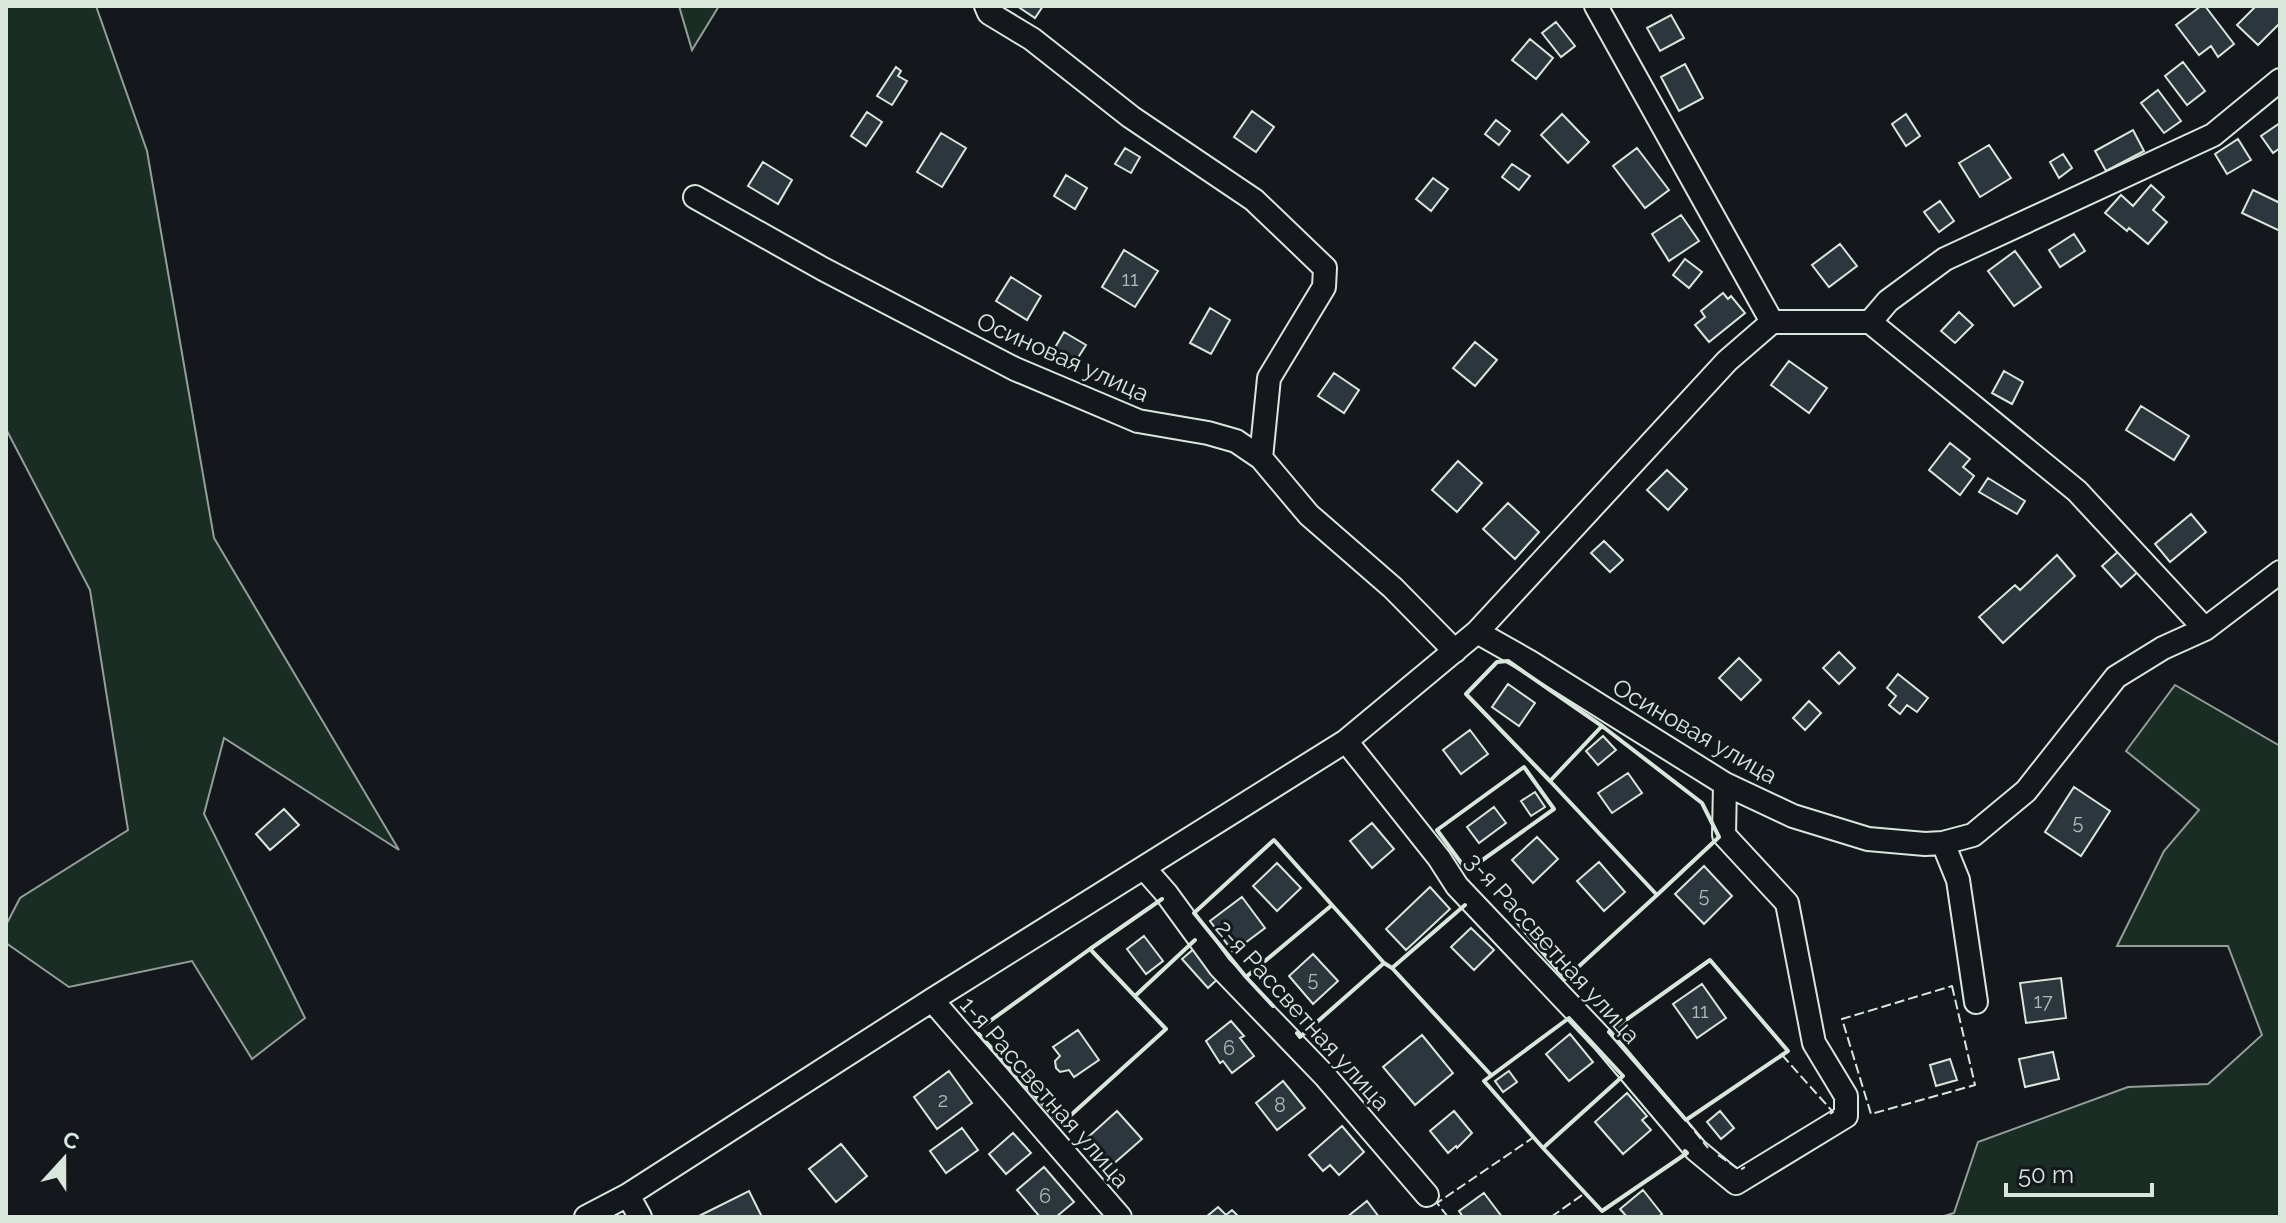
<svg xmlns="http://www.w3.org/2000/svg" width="2286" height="1223" font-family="Raleway,sans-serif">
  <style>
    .green { fill: #1a2d24; stroke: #939e99; stroke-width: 2 }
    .building { fill: #2c363c; stroke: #d8e6dc; stroke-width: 2 }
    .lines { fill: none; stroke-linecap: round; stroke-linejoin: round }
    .minor-casing { stroke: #d8e6dc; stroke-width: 26 }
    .minor { stroke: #14181c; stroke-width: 22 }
    .fence { stroke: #d8e6dc; stroke-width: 2; stroke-dasharray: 10 4; stroke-linecap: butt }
    .wall { stroke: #d8e6dc; stroke-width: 4 }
    .labels { text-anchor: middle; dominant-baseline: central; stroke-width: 6; stroke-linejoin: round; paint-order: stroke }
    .number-label { font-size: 20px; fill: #adbab4 }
    .street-label { font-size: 24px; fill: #d8e6dc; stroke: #14181c }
  </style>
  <rect width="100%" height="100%" fill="#14181c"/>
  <!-- green -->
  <path class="green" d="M6,6H96L147,151L214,538L399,850L224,738L204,814L305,1018L252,1059L192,961L69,987L6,943V925L20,898L128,830L90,590L6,429Z
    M679,6H719L692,50Z
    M2175,685L2280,746V1217H1941L1954,1213L1978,1142L2128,1087L2208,1084L2262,1035L2228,946H2117L2164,851L2199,810L2126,751Z"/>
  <!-- building -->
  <path class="building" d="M1017,6H1043L1035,18Z
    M2201,6H2205L2234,44L2218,57L2211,46L2199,55L2176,25Z
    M2256,6H2280V23L2258,45L2237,25Z
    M1671,15L1684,38L1660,51L1647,28Z
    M1556,22L1575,46L1561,57L1542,33Z
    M1530,39L1553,58L1536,79L1512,60Z
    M2183,62L2205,91L2187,105L2165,76Z
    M1685,64L1703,98L1679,111L1661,77Z
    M896,67L901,71L898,76L907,81L892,105L877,96Z
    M2158,90L2181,121L2164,133L2141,103Z
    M1252,111L1274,127L1256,152L1234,137Z
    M867,112L882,122L866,146L851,136Z
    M1562,114L1589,142L1568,163L1541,135Z
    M1906,114L1920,136L1906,146L1892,124Z
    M1496,120L1510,131L1499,145L1485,134Z
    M2280,123V148L2273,153L2261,136Z
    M2133,130L2144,151L2106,171L2095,151Z
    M941,133L966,148L942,187L917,172Z
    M2238,139L2251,160L2227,174L2215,154Z
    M1989,145L2011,178L1980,197L1959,163Z
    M1125,148L1140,157L1131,173L1115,164Z
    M1637,148L1669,190L1645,208L1613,166Z
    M2063,154L2072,168L2059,178L2050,162Z
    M763,162L792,180L778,204L748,186Z
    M1512,164L1530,176L1519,190L1502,177Z
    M1066,175L1087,188L1075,209L1054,196Z
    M1433,178L1448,189L1431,211L1416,199Z
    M2151,185L2164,197L2153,210L2167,222L2148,244L2129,228L2127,231L2105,213L2121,195L2133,206Z
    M2253,190L2280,203V231L2242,213Z
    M1940,201L1954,221L1939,232L1924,212Z
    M1681,215L1699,241L1669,261L1652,234Z
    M2074,234L2085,251L2060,267L2049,250Z
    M1840,244L1857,266L1829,287L1812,265Z
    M1124,250L1158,271L1135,307L1102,287Z
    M2015,251L2041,287L2014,306L1988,271Z
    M1685,259L1702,272L1689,288L1673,275Z
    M1011,277L1041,296L1027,320L996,301Z
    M1723,293L1728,299L1731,296L1745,313L1709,342L1695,325L1705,317L1701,311Z
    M1210,308L1230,320L1211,354L1190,343Z
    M1959,312L1973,325L1955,343L1941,331Z
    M1064,332L1086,345L1074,364L1053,351Z
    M1475,342L1497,360L1475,386L1453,368Z
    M1789,361L1827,388L1809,413L1771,385Z
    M2004,371L2023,382L2012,404L1992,393Z
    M1334,373L1359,390L1344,413L1318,396Z
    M2141,406L2189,436L2174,460L2126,430Z
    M1950,443L1970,459L1963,467L1974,476L1960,495L1929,470Z
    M1458,461L1482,483L1457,512L1432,490Z
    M1667,470L1687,489L1668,510L1647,490Z
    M1988,478L2025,501L2017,514L1979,492Z
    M1508,503L1539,532L1515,559L1483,529Z
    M2191,514L2206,532L2170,562L2155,544Z
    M1604,541L1623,560L1610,572L1591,553Z
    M2121,549L2140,570L2121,587L2102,566Z
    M2057,555L2075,576L2003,643L1979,617L2015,585L2020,590Z
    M1839,652L1855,668L1839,684L1823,668Z
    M1739,658L1761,680L1741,700L1719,678Z
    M1898,674L1928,698L1917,712L1907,705L1900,714L1889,705L1896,696L1887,688Z
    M1508,684L1535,703L1519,726L1492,707Z
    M1809,701L1821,713L1805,730L1793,718Z
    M1470,730L1488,754L1461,774L1443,750Z
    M1603,736L1616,750L1598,765L1586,751Z
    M1628,773L1642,793L1612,813L1598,793Z
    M2074,787L2110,811L2081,856L2045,832Z
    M1535,792L1545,807L1531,816L1521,801Z
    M1494,807L1506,823L1479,843L1467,827Z
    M284,809L299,825L270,850L256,834Z
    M1372,823L1394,849L1372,868L1350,841Z
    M1537,837L1558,859L1533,883L1512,860Z
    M1599,862L1625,892L1604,911L1577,881Z
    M1277,863L1301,888L1277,911L1253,886Z
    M1704,866L1732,896L1704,924L1675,894Z
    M1430,887L1450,909L1406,950L1386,929Z
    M1242,897L1265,928L1233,952L1210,921Z
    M1471,928L1494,950L1474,970L1451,947Z
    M1144,936L1163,961L1146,974L1127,949Z
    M1196,947L1222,975L1208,988L1182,959Z
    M1313,954L1338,981L1313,1004L1289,976Z
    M2061,978L2066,1018L2026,1023L2020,983Z
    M1702,984L1726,1018L1697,1038L1673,1004Z
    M1231,1021L1244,1036L1240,1038L1254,1056L1232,1073L1223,1061L1220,1063L1206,1041Z
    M1078,1030L1099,1060L1074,1077L1069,1070L1060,1072L1056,1068L1055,1061L1060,1056L1053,1047Z
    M1570,1034L1593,1062L1569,1081L1546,1054Z
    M1422,1035L1453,1073L1415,1105L1383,1067Z
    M2053,1052L2059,1079L2025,1087L2019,1059Z
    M1950,1059L1957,1080L1936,1086L1930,1065Z
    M949,1071L972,1103L937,1129L914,1097Z
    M1509,1071L1517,1082L1503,1092L1495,1081Z
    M1283,1081L1305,1108L1277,1130L1256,1103Z
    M1627,1093L1647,1116L1642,1120L1651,1130L1623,1154L1595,1122Z
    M1117,1111L1142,1139L1111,1166L1086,1139Z
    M1454,1111L1472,1133L1457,1148L1456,1146L1448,1153L1430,1131Z
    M1720,1111L1734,1128L1721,1139L1707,1122Z
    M1342,1126L1364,1152L1339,1175L1330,1165L1323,1171L1309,1155Z
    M962,1128L978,1150L946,1173L930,1151Z
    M1013,1133L1031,1153L1006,1174L989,1154Z
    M841,1144L867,1176L836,1202L809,1169Z
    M1044,1167L1074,1202L1056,1217H1040L1017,1190Z
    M1643,1190L1662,1214L1658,1217H1627L1620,1209Z
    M749,1191L762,1217H697Z
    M1484,1193L1502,1217H1463L1459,1211Z
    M1367,1201L1379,1217H1347Z
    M1218,1207L1226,1215L1232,1210L1239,1217H1206Z"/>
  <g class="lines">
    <!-- minor casing -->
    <g class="minor-casing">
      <path id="minor" d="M986,6L989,13L1032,39L1131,117L1254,200L1325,268L1324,287L1269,378L1261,458
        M1596,6L1772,322
        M695,197L823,269L1015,369L1138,421L1208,433L1236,441L1261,458L1309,515L1393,588L1455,651
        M1870,322L1888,301L1945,259L2213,135L2280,80
        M1477,632L1530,662L1725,784L1793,816L1868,839L1925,844L1943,843L1973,835L2026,791L2116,677L2163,648L2205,629L2280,572
        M1346,741L1439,858L1457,886L1604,1041L1696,1150L1736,1183L1846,1116V1096L1814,1043L1787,903L1724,835L1725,784
        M1943,843L1958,880L1976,1002
        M1144,868L1166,893L1220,967L1325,1076L1427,1195
        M932,1000L1120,1217
        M628,1195L640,1217
        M586,1217L628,1195L932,1000L1346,741L1477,632L1727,361L1772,322H1870L2077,491L2205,629"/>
    </g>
    <!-- minor -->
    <use href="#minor" class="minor"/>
    <!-- fence -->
    <path class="fence" d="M1952,986L1975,1085L1871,1114L1842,1019Z
      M1782,1055L1833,1112L1830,1114
      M1686,1120L1708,1148
      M1718,1155L1740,1170L1745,1167
      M1448,1217L1437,1203L1534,1137
      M1551,1217L1585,1193"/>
    <!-- wall -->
    <path class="wall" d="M1602,726L1702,803L1719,837L1657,895L1550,781Z
      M1524,767L1554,809L1467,871L1437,830Z
      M1550,781L1466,694L1497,662L1508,661L1602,726
      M1274,840L1332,905L1246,977L1194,913Z
      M1518,923L1565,979L1657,895
      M1090,949L1166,1029L1061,1124L976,1031Z
      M1090,949L1162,899
      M1710,960L1788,1051L1686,1120L1609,1032Z
      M1384,963L1392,968L1491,1075
      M1392,968L1465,905
      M1246,977L1273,1006
      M1135,996L1195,940
      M1569,1018L1623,1076L1543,1148L1484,1081Z
      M1297,1033L1300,1037L1384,963L1332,905
      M1543,1148L1602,1211L1687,1153L1685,1151"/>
  </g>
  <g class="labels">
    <!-- number labels -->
    <g class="number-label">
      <text x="1130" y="279">11</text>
      <text x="2078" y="822">5</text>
      <text x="1704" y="895">5</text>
      <text x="1313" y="979">5</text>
      <text x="2043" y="1001">17</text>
      <text x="1700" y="1011">11</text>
      <text x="1229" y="1048">6</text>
      <text x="943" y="1100">2</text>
      <text x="1280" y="1105">8</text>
      <text x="1045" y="1196">6</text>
    </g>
    <!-- street labels -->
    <g class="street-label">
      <text transform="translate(1063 357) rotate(24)">Осиновая улица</text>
      <text transform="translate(1695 731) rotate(30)">Осиновая улица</text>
      <text transform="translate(1553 948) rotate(48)">3-я Рассветная улица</text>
      <text transform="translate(1303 1015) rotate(48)">2-я Рассветная улица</text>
      <text transform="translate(1045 1092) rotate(49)">1-я Рассветная улица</text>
    </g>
  </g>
  <!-- border -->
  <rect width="2286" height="1223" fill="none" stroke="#d8e6dc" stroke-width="16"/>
  <!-- north arrow -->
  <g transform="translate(64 1159) rotate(21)" stroke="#14181c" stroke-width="6" paint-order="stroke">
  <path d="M0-6L14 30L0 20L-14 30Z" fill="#d8e6dc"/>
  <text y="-12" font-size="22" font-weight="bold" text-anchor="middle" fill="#d8e6dc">С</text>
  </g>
  <!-- scale -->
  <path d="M2006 1183v12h146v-12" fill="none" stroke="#d8e6dc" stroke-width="4"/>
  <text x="2018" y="1183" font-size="24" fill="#d8e6dc" stroke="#14181c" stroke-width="6" paint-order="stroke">50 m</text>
</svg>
